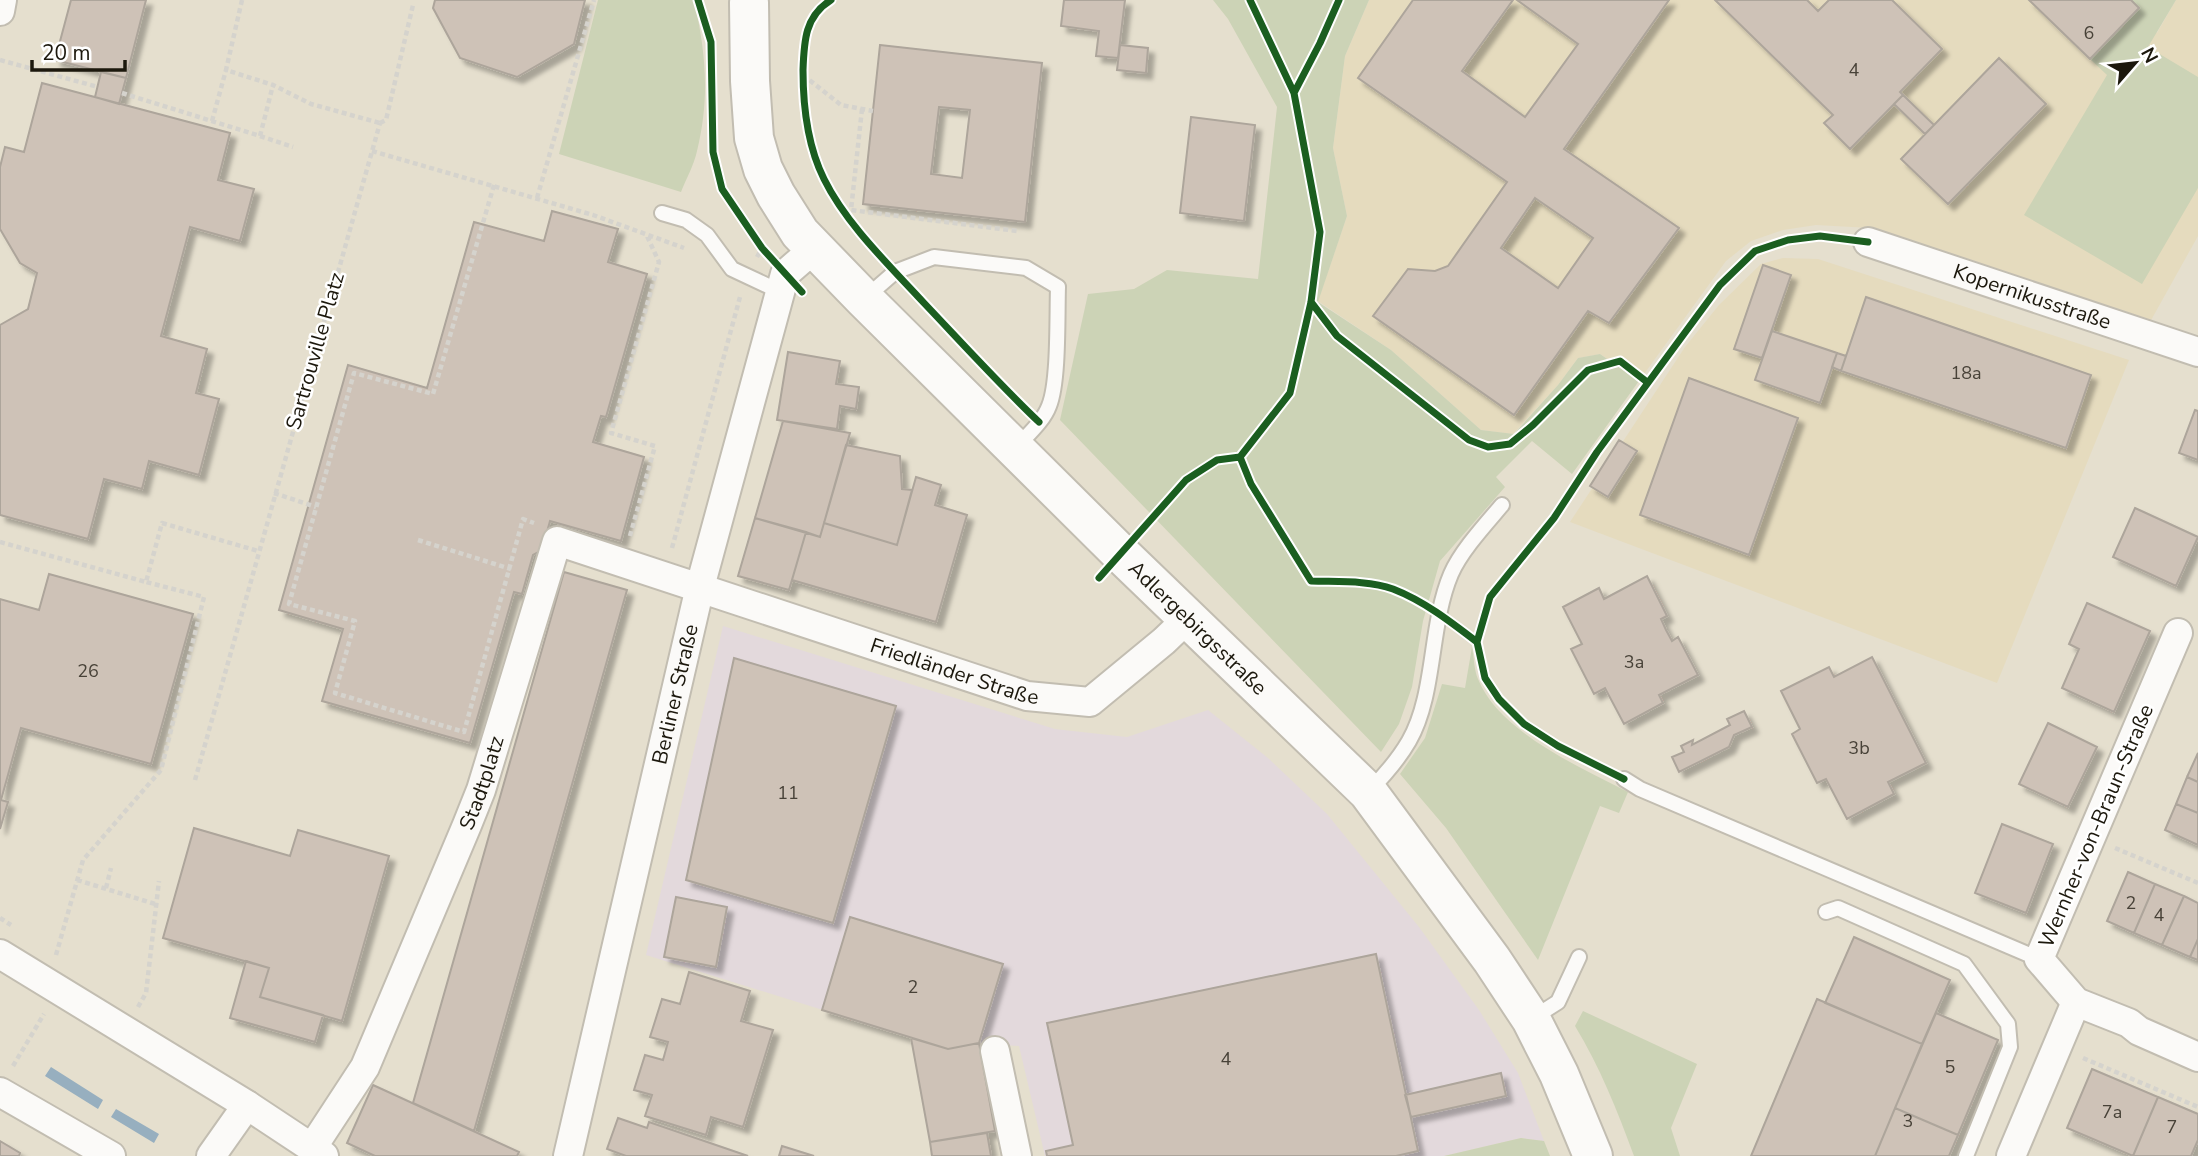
<svg xmlns="http://www.w3.org/2000/svg" width="2198" height="1156" font-family="'Nunito Sans',sans-serif">
  <style>
    .commercial { fill: #e3d9dc }
    .built { fill: #e5dbbe }
    .green { fill: #ccd3b6 }
    .water { fill: #97afbf }
    .building { fill: #cec2b7; stroke: #ada59b; stroke-width: 2; fill-rule: evenodd; filter: url(#shadow) }
    .lines { fill: none; stroke-linecap: round; stroke-linejoin: round }
    .lane-casing { stroke: #c2bdb1; stroke-width: 18 }
    .street-casing { stroke: #c2bdb1; stroke-width: 32 }
    .secondary-casing { stroke: #c2bdb1; stroke-width: 42 }
    .path { stroke: #d5d3cd; stroke-width: 4.5; stroke-dasharray: 5 3.5; stroke-linecap: butt }
    .lane { stroke: #fbfaf8; stroke-width: 14 }
    .street { stroke: #fbfaf8; stroke-width: 28 }
    .secondary { stroke: #fbfaf8; stroke-width: 38 }
    .cycleway-casing { stroke: #fff; stroke-width: 11 }
    .cycleway { stroke: #1b5e20; stroke-width: 7 }
    .labels { text-anchor: middle; dominant-baseline: central; stroke-width: 5; stroke-linejoin: round; paint-order: stroke }
    .number-label { font-size: 18px; fill: #484238 }
    .street-label { font-size: 21px; fill: #1c180d; stroke: #fff }
  </style>
  <defs>
    <filter id="shadow"><feDropShadow dx="6" dy="6" stdDeviation="2" flood-color="#0004"/></filter>
  </defs>
  <rect width="100%" height="100%" fill="#e5dfce"/>
  <!-- commercial -->
  <path class="commercial" d="M723,626L1055,729L1127,737L1208,710L1268,758L1327,814L1419,927L1479,1010L1518,1073L1544,1141L1521,1138L1444,1156H1045L1019,1046L979,1043L948,1049L646,955Z"/>
  <!-- built -->
  <path class="built" d="M1369,0H2131L2157,33L2176,0H2198V236L2150,322L1870,228L1816,225L1783,230L1751,241L1726,261L1639,381L1600,354L1578,358L1558,385L1513,434L1481,430L1391,350L1318,301L1347,216L1333,148L1345,56Z
    M1783,258L1818,259L2129,360L1997,683L1570,522L1685,347L1719,305L1761,264Z"/>
  <!-- green -->
  <path class="green" d="M598,0H694C706,53 710,98 697,151C694,165 686,179 681,192L559,154Z
    M1213,0H1369L1345,56L1333,148L1347,216L1318,302L1391,350L1481,430L1514,434L1558,385L1578,358L1600,354L1639,381L1572,474L1532,441L1496,477L1505,487L1440,561L1423,621L1412,687L1399,724L1381,752L1060,420L1088,294L1134,289L1167,270L1258,279L1277,107L1228,19Z
    M2131,0H2176L2148,47L2198,77V188L2142,284L2024,215L2107,75L2090,59L2139,8Z
    M1472,647C1474,657 1474,670 1478,679C1499,732 1580,767 1628,792L1619,813L1600,806L1538,960L1446,828L1400,774L1425,738L1442,684L1465,688Z
    M1583,1011L1697,1064L1671,1128L1680,1156H1634C1617,1110 1600,1067 1575,1026Z
    M1521,1138L1544,1141L1550,1156H1444Z"/>
  <!-- water -->
  <path class="water" d="M51,1067L103,1100L98,1109L45,1076Z
    M116,1109L159,1134L154,1143L111,1117Z"/>
  <!-- building -->
  <path class="building" d="M71,0H146L126,78L55,60Z
    M435,0H585L574,44L517,77L460,58L433,8Z
    M1064,0H1125L1118,58L1096,56L1099,31L1061,26Z
    M1413,0H1513L1462,71L1525,117L1578,44L1517,0H1669L1564,149L1679,228L1609,323L1588,311L1514,415L1373,316L1408,269L1435,271L1448,266L1507,182L1358,78ZM1535,198L1593,238L1558,288L1501,248Z
    M1715,0H1807L1818,11L1829,0H1892L1942,49L1900,92L1903,95L1850,149L1824,123L1833,115Z
    M2029,0H2131L2139,8L2090,59Z
    M880,45L1042,63L1025,222L863,204ZM939,107L970,110L962,178L931,174Z
    M1120,45L1148,48L1146,73L1117,70Z
    M1999,58L2046,104L1948,204L1901,159Z
    M101,72L126,78L119,104L95,97Z
    M42,83L230,133L218,180L254,189L240,241L190,227L161,336L207,349L196,393L219,399L199,475L149,461L142,489L104,479L88,539L0,515V325L28,309L37,273L20,263L0,229V167L5,147L24,152Z
    M1903,95L1934,125L1925,134L1894,104Z
    M1191,117L1255,125L1244,221L1180,213Z
    M552,211L618,229L608,262L647,274L606,417L601,416L593,442L644,457L621,541L550,521L542,550L533,555L522,594L514,592L470,743L322,701L343,629L279,610L348,365L427,388L474,222L544,241Z
    M1763,265L1791,275L1762,358L1734,349Z
    M1866,297L2091,375L2066,448L1841,371Z
    M1772,331L1837,353L1820,403L1755,380Z
    M788,352L840,361L836,384L859,387L856,409L840,406L837,429L777,420Z
    M1837,353L1846,356L1841,371L1832,367Z
    M1689,378L1798,418L1749,555L1640,515Z
    M2195,410L2198,411V460L2179,453Z
    M783,421L850,433L820,537L755,518Z
    M1619,440L1637,451L1608,497L1590,486Z
    M846,445L900,456L902,489L912,490L897,545L824,523Z
    M916,477L941,485L935,505L967,515L936,622L792,580L806,532L820,537L824,523L897,545Z
    M2135,508L2198,537L2176,586L2113,557Z
    M755,518L806,532L789,590L738,576Z
    M564,572L627,590L474,1131L413,1103Z
    M49,574L193,614L151,764L21,728L1,800L8,802L0,829V599L39,610Z
    M1647,576L1667,616L1661,619L1666,630L1672,641L1678,637L1698,675L1659,695L1663,703L1624,724L1605,688L1594,694L1571,649L1582,644L1563,607L1599,588L1604,599Z
    M2087,603L2150,631L2114,712L2062,688L2079,649L2069,644Z
    M1872,657L1926,763L1888,782L1894,794L1847,819L1826,779L1817,783L1792,734L1800,729L1781,691L1829,667L1834,677Z
    M734,658L896,706L833,923L686,880Z
    M1744,711L1752,727L1734,735L1729,747L1679,772L1672,757L1684,752L1681,746L1693,740L1692,745L1730,725L1727,719Z
    M2048,723L2097,747L2068,807L2019,784Z
    M2198,753V782L2187,777Z
    M2187,777L2198,782V813L2176,804Z
    M2176,804L2198,813V845L2165,830Z
    M2002,824L2053,844L2026,913L1975,893Z
    M194,828L290,856L298,830L389,856L342,1021L260,997L269,968L163,938Z
    M2128,872L2155,884L2134,933L2107,921Z
    M2155,884L2184,896L2162,945L2134,933Z
    M2184,896L2198,903V939L2190,957L2162,945Z
    M676,897L727,907L716,967L664,957Z
    M850,917L1003,964L979,1043L948,1049L822,1010Z
    M1854,937L1950,980L1922,1044L1825,1003Z
    M2198,939V960L2190,957Z
    M1376,954L1418,1151L1396,1156H1047L1046,1151L1073,1145L1047,1023Z
    M246,961L269,968L260,997L323,1015L315,1042L230,1018Z
    M689,972L750,991L741,1021L773,1030L743,1127L711,1117L706,1135L645,1116L652,1095L634,1090L645,1055L663,1060L668,1042L650,1037L662,999L680,1004Z
    M1817,999L1922,1044L1875,1156H1751Z
    M1936,1013L1998,1040L1958,1135L1895,1108Z
    M911,1038L948,1049L979,1043L995,1131L930,1142Z
    M2092,1069L2158,1097L2133,1156L2067,1128Z
    M1501,1073L1506,1096L1411,1117L1405,1095Z
    M373,1085L519,1152L517,1156H375L347,1143Z
    M2158,1097L2198,1114V1140L2191,1156H2133Z
    M1895,1108L1958,1135L1949,1156H1875Z
    M618,1118L647,1128L649,1122L748,1156H626L607,1149Z
    M987,1133L991,1156H932L930,1142Z
    M0,1141L20,1153L19,1156H0Z
    M782,1146L814,1156H779Z"/>
  <g class="lines">
    <!-- lane casing -->
    <g class="lane-casing">
      <path id="lane" d="M662,213L686,220L707,235L732,269L781,292
        M864,299L895,272L934,257L1026,268L1058,287C1057,315 1059,382 1049,406C1043,422 1027,435 1016,448
        M1624,779L1640,789L2039,959
        M1368,792C1384,776 1398,760 1409,741C1436,694 1429,626 1451,574C1461,551 1485,525 1502,505
        M1826,912L1838,908L1964,964L2008,1024L2010,1047L1966,1156
        M1533,1018L1558,1002L1579,957"/>
    </g>
    <!-- street casing -->
    <g class="street-casing">
      <g id="street">
        <path d="M0,11L2,0"/>
        <path id="s1" d="M1868,242L2198,352"/>
        <path d="M2178,633L2039,959L2076,1002L2129,1023L2139,1031L2198,1057"/>
        <path d="M0,954L247,1105L324,1156"/>
        <path d="M995,1051L1017,1156"/>
        <path d="M0,1092L111,1156"/>
        <path id="s2" d="M312,1148L365,1067L467,825L481,790L557,541L1027,696L1090,702L1164,641L1188,618"/>
        <path d="M211,1156L247,1105"/>
        <path id="s3" d="M568,1156L700,587L785,274L815,248"/>
        <path d="M2011,1156L2076,1002"/>
      </g>
    </g>
    <!-- secondary casing -->
    <g class="secondary-casing">
      <g id="secondary">
        <path id="s4" d="M749,3L750,81L754,138L763,169L776,195L800,233L864,299L1120,553L1368,792L1492,960L1531,1019L1559,1074L1593,1156"/>
      </g>
    </g>
    <!-- path -->
    <path class="path" d="M242,0L226,70L273,85L311,104L380,123
      M0,60L98,87
      M803,75L841,105L873,111
      M122,93L260,136L273,85
      M862,109L851,210L1017,231
      M212,121L226,70
      M380,123L386,120L413,5
      M260,136L293,147
      M372,151L593,215L684,248
      M494,185L433,394L354,373L289,604L355,621L335,693L464,732L523,519L534,523
      M537,198L594,0
      M757,257L762,248
      M274,493L316,507
      M630,536L655,446L611,433L659,262L647,236
      M418,540L511,569
      M0,542L146,582L162,523L258,551
      M672,548L740,297
      M195,780L380,123
      M2115,848L2198,883
      M77,880L155,904
      M106,888L111,868
      M0,918L11,925
      M56,955L83,860L161,770L204,597L146,582
      M138,1007L146,993L159,881
      M2083,1058L2198,1107
      M13,1066L44,1014"/>
    <!-- lane -->
    <use href="#lane" class="lane"/>
    <!-- street -->
    <use href="#street" class="street"/>
    <!-- secondary -->
    <use href="#secondary" class="secondary"/>
    <!-- cycleway casing -->
    <g class="cycleway-casing">
      <path id="cycleway" d="M698,0L711,42L713,152L722,189L762,248L802,292
        M831,0C805,16 804,41 803,70C803,105 808,147 824,179C846,224 890,266 924,303C962,343 999,384 1039,422
        M1250,0L1294,93L1320,232L1311,302L1290,393L1240,457L1251,484L1311,581C1337,582 1368,580 1393,589C1424,601 1451,622 1477,642
        M1294,93L1320,43L1339,0
        M1311,302L1337,336L1469,440L1488,447L1510,444L1533,425L1588,370L1620,361L1647,382
        M1099,578L1186,480L1217,460L1240,457
        M1624,779L1558,746L1524,724L1499,699L1485,678L1477,642L1490,597L1554,518L1597,452L1720,285L1755,251L1788,240L1820,236L1868,242"/>
    </g>
    <!-- cycleway -->
    <use href="#cycleway" class="cycleway"/>
  </g>
  <g class="labels">
    <!-- number labels -->
    <g class="number-label">
      <text x="2089" y="33">6</text>
      <text x="1854" y="70">4</text>
      <text x="1966" y="373">18a</text>
      <text x="1634" y="662">3a</text>
      <text x="88" y="671">26</text>
      <text x="1859" y="748">3b</text>
      <text x="788" y="793">11</text>
      <text x="2131" y="903">2</text>
      <text x="2159" y="915">4</text>
      <text x="913" y="987">2</text>
      <text x="1226" y="1059">4</text>
      <text x="1950" y="1067">5</text>
      <text x="2112" y="1112">7a</text>
      <text x="1908" y="1121">3</text>
      <text x="2172" y="1127">7</text>
    </g>
    <!-- street labels -->
    <g class="street-label">
      <text stroke="none"><textPath href="#s1" startOffset="173">Kopernikusstraße</textPath></text>
      <text transform="translate(315 351) rotate(-74)">Sartrouville Platz</text>
      <text stroke="none"><textPath href="#s4" startOffset="802">Adlergebirgsstraße</textPath></text>
      <text stroke="none"><textPath href="#s2" startOffset="1076">Friedländer Straße</textPath></text>
      <text stroke="none"><textPath href="#s3" startOffset="474">Berliner Straße</textPath></text>
      <text stroke="none"><textPath href="#s2" startOffset="404">Stadtplatz</textPath></text>
      <text transform="translate(2096 826) rotate(-67)">Wernher-von-Braun-Straße</text>
    </g>
  </g>
  <!-- north arrow -->
  <g transform="translate(2135 63) rotate(62)" stroke="#ffffff" stroke-width="5" paint-order="stroke">
  <path d="M0-5L12 26L0 18L-12 26Z" fill="#1c180d"/>
  <text y="-10" font-size="19" font-weight="bold" text-anchor="middle" fill="#1c180d">N</text>
  </g>
  <!-- scale -->
  <path d="M32 60v10h93v-10" fill="none" stroke="#1c180d" stroke-width="3.5"/>
  <text x="42" y="60" font-size="21" fill="#1c180d" stroke="#ffffff" stroke-width="5" paint-order="stroke">20 m</text>
</svg>
